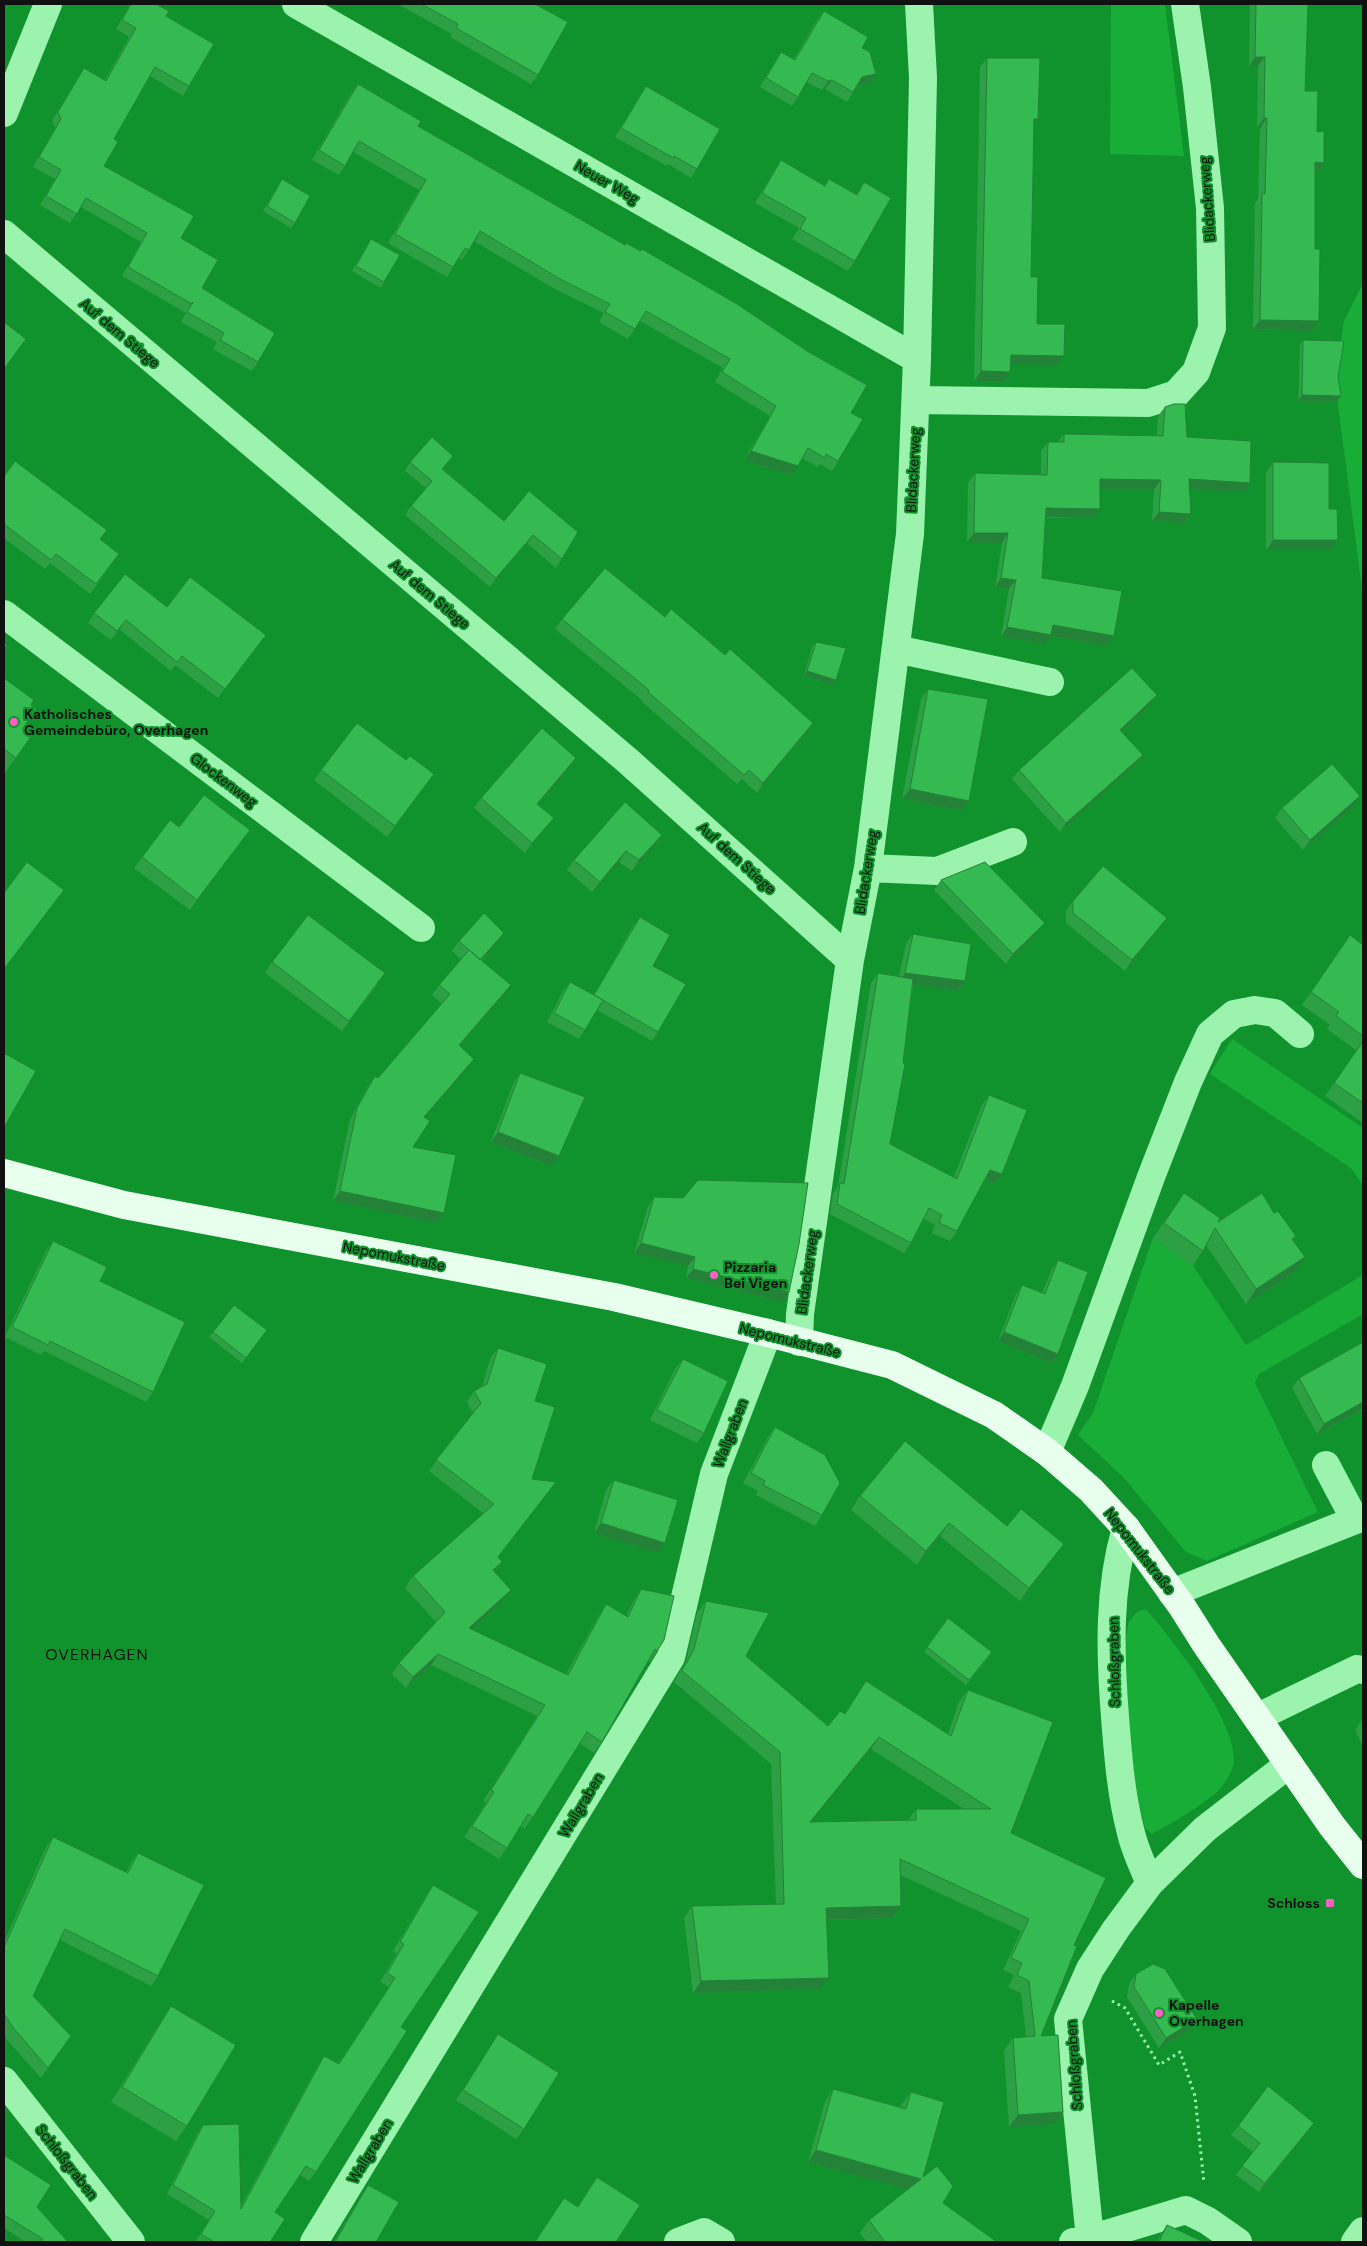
<svg xmlns="http://www.w3.org/2000/svg" width="1367" height="2246" font-family="'DM Sans',sans-serif">
  <style>
    .green { fill: #18ad37 }
    .lines { fill: none; stroke-linecap: round; stroke-linejoin: round }
    .path { stroke: #9cf3ae; stroke-width: 3; stroke-dasharray: 2.5 4; stroke-linecap: butt }
    .minor { stroke: #9cf3ae; stroke-width: 28 }
    .major { stroke: #e8ffee; stroke-width: 28 }
    .wall { fill: #2da045; fill-rule: evenodd }
    .shaded-wall { fill: #248238 }
    .building { fill: #34ba50; stroke: #248238; fill-rule: evenodd }
    .poi-dot { fill: #ff5ec4; stroke: #10922d; stroke-width: 2 }
    .labels { text-anchor: middle; dominant-baseline: central; stroke-width: 4; stroke-linejoin: round; paint-order: stroke }
    .street-label { font-size: 14px; fill: #111; stroke: #10922d }
    .poi-label { font-size: 14px; font-weight: bold; fill: #111; stroke: #10922d; text-anchor: start }
    .quarter-label { font-size: 16px; letter-spacing: 1px; fill: #111; stroke: #10922d }
  </style>
  <rect width="100%" height="100%" fill="#10922d"/>
  <!-- green -->
  <path class="green" d="M1111,4H1165L1184,156L1110,154Z
    M1363,283V597L1335,382L1344,321Z
    M1232,1039L1363,1128V1185L1351,1168L1210,1074Z
    M1153,1238L1193,1266L1246,1345L1363,1275V1314L1259,1374L1255,1383L1318,1512L1207,1561L1186,1552L1124,1478L1078,1435L1093,1413Z
    M1146,1609C1174,1642 1233,1716 1234,1759C1235,1766 1228,1778 1224,1784C1214,1799 1169,1825 1152,1834L1145,1828L1139,1803L1128,1739L1124,1681L1125,1642L1129,1621L1137,1612Z"/>
  <g class="lines">
    <!-- path -->
    <path class="path" d="M1112,2001L1125,2008L1159,2065L1180,2052L1195,2096L1204,2183"/>
    <!-- minor -->
    <path class="minor" d="M296,4L917,359
      M4,113L48,4
      M4,234L628,761L850,960
      M916,400L1148,403L1176,394L1196,372L1212,328L1210,208L1197,87L1185,4
      M4,614L421,928
      M896,649L1050,682
      M868,868L937,871L1013,842
      M799,1342L800,1314L850,960L868,868L910,534L917,359L923,78L919,4
      M1047,1452L1075,1386L1151,1177L1188,1082L1210,1034L1234,1014L1255,1010L1275,1013L1300,1034
      M1326,1465L1355,1520
      M1126,1528C1108,1590 1110,1653 1115,1717C1118,1756 1121,1795 1131,1833C1135,1850 1143,1867 1150,1883
      M1172,1593L1363,1517
      M1258,1717L1357,1669L1363,1670
      M4,2081L131,2242
      M1090,2239L1068,2019L1090,1969L1116,1929L1150,1883L1205,1829L1289,1764
      M314,2242L671,1657L714,1474L768,1333
      M678,2242L704,2232L721,2242
      M1073,2242L1090,2239L1186,2210L1208,2221L1238,2242
      M1355,2242L1363,2231"/>
    <!-- major -->
    <path class="major" d="M4,1173L124,1205L614,1297L768,1333L892,1365L994,1415L1047,1452L1091,1490L1126,1528L1181,1605L1207,1646L1332,1826L1363,1865"/>
  </g>
  <!-- wall -->
  <path class="wall" d="M130,4H156L166,16L189,86L183,96L150,76L114,139L104,166L181,238L202,288L258,362L252,371L213,349L217,342L181,322L186,313L122,276L141,242L81,207L70,223L40,205L55,179L33,167L55,128L52,121L78,77L84,68L105,80L129,37L116,29Z
    M398,4H535L538,75L531,84L450,37L452,34Z
    M1250,4H1308L1305,91L1317,132L1324,163L1317,172H1315L1312,331L1253,329L1255,203L1258,199L1260,128H1257L1258,66H1249Z
    M824,11L862,48L876,74L870,83L857,86L847,102L825,89L822,90L806,82L798,97L792,106L760,87L775,61L781,52L794,59L817,20Z
    M987,58L1034,125L1031,277L1037,324L1064,356L1057,365L1011,364L1004,381H974L980,67Z
    M358,84L418,126L851,413L838,461L832,471L820,464L818,467L802,458L791,475L744,460L770,416L715,382L723,368L640,321L628,339L599,322L604,313L553,288L474,241L462,260L459,258L447,277L388,243L419,190L353,152L345,166L339,175L312,160L351,93Z
    M646,86L697,169L691,178L668,164L667,166L615,137L640,95Z
    M781,160L824,185L829,179L856,195L864,182L855,261L848,271L792,239L799,228L755,203L774,171Z
    M282,179L295,223L291,228L263,211Z
    M371,239L384,282L381,288L352,271Z
    M1303,340L1338,377L1341,396L1337,401H1298L1300,345Z
    M1165,407L1187,437L1244,492L1189,489L1191,514L1184,523L1152,521L1154,489H1100L1094,518H1046L1042,578L1114,636L1107,646L1051,636L1045,644L1001,637L1009,589L995,587L1002,543L967,542L968,483L975,473L1041,474V451L1048,442H1058L1064,434L1157,435L1158,416Z
    M410,462L447,464L443,469L504,521L529,491L562,559L556,568L527,543L490,587L405,515L411,506L426,488L405,471Z
    M1273,462L1329,509L1338,540L1331,550H1266V473Z
    M4,474L100,540L119,554L90,594L50,563L45,569L4,538Z
    M167,607L266,635L218,698L175,665L171,671L119,629L111,640L88,623L94,613Z
    M665,617L725,655L813,723L806,733L757,793L742,779L737,784L641,701L642,700L555,629L562,619Z
    M816,642L833,685L804,676L812,647Z
    M4,678L31,705L26,724L35,731L5,773L4,772Z
    M928,689L969,801L962,811L902,799L921,699Z
    M1157,695L1150,705L1122,732L1143,755L1136,764L1060,832L1012,779L1019,770Z
    M576,758L569,769L538,805L554,818L546,828L525,853L474,808L481,798Z
    M406,760L434,774L387,837L314,780L321,770Z
    M1353,807L1303,850L1275,818L1282,808Z
    M179,827L250,830L190,910L134,868L142,857Z
    M662,835L655,845L632,871L619,862L592,892L567,870L574,860Z
    M941,880L1038,933L1006,964L934,890Z
    M1073,901L1160,928L1125,971L1066,923V911Z
    M640,917L653,966L658,1032L652,1041L597,1010L585,1030L579,1039L547,1022L563,991L570,982L594,995L633,926Z
    M504,933L497,943L482,961L503,996L460,1046L474,1059L467,1069L425,1117L413,1147L437,1223L333,1201L350,1119L368,1086L375,1076L378,1078L442,1004L432,995L439,985L461,959L452,951L459,941Z
    M913,934L965,981L957,991L913,985L890,1144L954,1177L982,1105L989,1095L1002,1174L995,1184L984,1180L957,1231L950,1241L932,1233L935,1225L924,1219L911,1243L904,1253L830,1214L833,1194L838,1186L871,983L878,973L899,976L906,944Z
    M1350,935L1363,945V1123L1325,1096L1357,1051L1327,1029L1330,1025L1302,1005Z
    M272,962L378,984L342,1031L265,973Z
    M520,1073L559,1156L552,1166L491,1142L514,1082Z
    M1184,1193L1218,1222L1274,1213L1296,1236L1293,1240L1295,1272L1246,1304L1206,1245L1193,1266L1153,1238Z
    M654,1197L683,1198L789,1292L783,1302L686,1278L688,1266L634,1253L648,1207Z
    M53,1241L153,1392L146,1402L44,1351L41,1355L5,1337L46,1251Z
    M1058,1260V1354L1052,1363L998,1341L1016,1294L1022,1285L1042,1293L1052,1269Z
    M234,1305L267,1330L242,1363L209,1337Z
    M1363,1342V1414L1361,1410L1317,1434L1292,1388L1299,1378Z
    M498,1348L535,1401L532,1479L548,1493L498,1557L502,1562L495,1572L503,1601L472,1629L566,1674L599,1615L606,1604L626,1616L634,1600L641,1589L657,1651L650,1662L648,1661L602,1742L594,1753L579,1743L533,1817L525,1828L521,1826L499,1859L464,1837L486,1803L483,1801L537,1716L431,1665L406,1688L392,1674L399,1663L436,1622L405,1588L413,1576L484,1514L429,1471L473,1413L467,1402L474,1391L482,1387L490,1359Z
    M683,1359L704,1433L697,1443L650,1420L675,1369Z
    M775,1427L822,1515L815,1526L756,1495L758,1491L743,1483L768,1437Z
    M614,1480L665,1543L658,1553L594,1533L606,1490Z
    M860,1496L1007,1526L1054,1557L1020,1601L940,1536L917,1565L851,1510Z
    M706,1601L746,1656L828,1726L844,1714L866,1681L948,1734L959,1702L968,1690L1011,1833L1074,1945L1041,2036L1063,2112L1055,2124L1009,2127L1004,2050L1013,2038L1026,2037L1021,1993L1008,1987L1014,1975L1003,1970L1021,1931L900,1875L892,1918L827,1920L820,1989L693,1993L684,1918L692,1906L776,1904L771,1764L674,1682L686,1661L697,1613ZM871,1749L964,1809H916L908,1820L811,1822Z
    M948,1618L989,1657L966,1685L924,1652Z
    M1363,1719V1747L1355,1730L1362,1720Z
    M53,1837L126,1873L131,1863L138,1853L158,1976L151,1986L60,1940L33,1996L71,2036L41,2078L7,2040L4,2035V1942L46,1847Z
    M433,1885L401,2027L316,2172L309,2181L300,2175L275,2212L270,2242H195L209,2220L167,2194L197,2134L203,2125L241,2206L318,2065L324,2056L338,2064L389,1987L380,1982L397,1953L393,1951L427,1894Z
    M1136,1974L1190,2030L1159,2048L1127,1997L1129,1984Z
    M171,2006L187,2126L176,2141L111,2102L161,2021Z
    M498,2034L524,2129L516,2139L456,2100Z
    M833,2089L901,2107L902,2104L911,2092L923,2177L943,2203L997,2242H867L860,2233L869,2220L908,2189L808,2162L825,2102Z
    M1238,2126L1308,2132L1259,2192L1236,2175L1253,2152L1231,2135Z
    M4,2155L37,2207L68,2242H26L4,2228Z
    M597,2177L616,2242H534L564,2198L577,2207Z
    M368,2185L376,2242H334L359,2199Z
    M1167,2225L1204,2242H1157L1161,2234Z"/>
  <!-- shaded-wall -->
  <path class="shaded-wall" d="M1255,57H1265L1258,66H1249Z
    M876,74L870,83L856,86L862,77Z
    M832,80L825,89L822,90L828,81Z
    M1264,118H1267L1260,128H1257Z
    M1034,119H1038L1032,128Z
    M1315,162L1324,163L1317,172H1309Z
    M1260,320L1319,321L1312,331L1253,329Z
    M1011,355L1064,356L1057,365L1004,364Z
    M981,371L1010,372L1004,381H974Z
    M1302,395L1341,396L1337,401H1298Z
    M751,451L798,466L791,475L744,460Z
    M1100,479L1161,480L1154,489H1094Z
    M1189,479L1250,483L1244,492L1182,489Z
    M1046,508L1100,509L1094,518L1040,517Z
    M1159,512L1191,514L1184,523L1152,521Z
    M974,533H1008L1002,543L967,542Z
    M533,535L527,543L490,587L496,578Z
    M1273,540H1338L1331,550H1266Z
    M1001,578L1016,580L1009,589L995,587Z
    M1053,625L1114,636L1107,646L1051,636L1045,644L1001,637L1007,627Z
    M807,671L836,680L833,685L804,676Z
    M1157,695L1150,705L1114,739L1120,730Z
    M813,723L806,733L757,793L763,783Z
    M1143,755L1136,764L1060,832L1066,823Z
    M576,758L569,769L530,814L537,804Z
    M434,774L427,784L387,837L395,826Z
    M910,789L969,801L962,811L902,799Z
    M1360,796L1353,807L1303,850L1310,840Z
    M554,818L546,828L525,853L532,843Z
    M250,830L243,840L190,910L197,900Z
    M662,835L655,845L632,871L639,860Z
    M626,851L619,862L592,892L600,882Z
    M64,890L57,899L4,970V969Z
    M1167,918L1160,928L1125,971L1132,960Z
    M1045,923L1038,933L1006,964L1013,954Z
    M504,933L497,943L473,970L480,960Z
    M905,973L965,981L957,991L898,983Z
    M511,985L503,996L452,1055L459,1045Z
    M474,1059L467,1069L417,1127L424,1117Z
    M498,1132L559,1156L552,1166L491,1142Z
    M990,1170L1002,1174L995,1184L983,1180Z
    M340,1191L444,1213L437,1223L333,1201Z
    M641,1243L695,1257L688,1266L634,1253Z
    M1305,1257L1295,1272L1246,1304L1256,1289Z
    M693,1269L789,1292L783,1302L686,1278Z
    M1004,1332L1058,1354L1052,1363L998,1341Z
    M1363,1402V1407L1361,1410L1317,1434L1324,1424Z
    M556,1482L548,1493L490,1568L498,1557Z
    M601,1523L665,1543L658,1553L594,1533Z
    M949,1523L940,1536L917,1565L926,1551Z
    M1064,1544L1054,1557L1020,1601L1029,1588Z
    M502,1562L494,1573L493,1570Z
    M511,1590L503,1601L461,1639L469,1628Z
    M438,1654L431,1665L406,1688L413,1677Z
    M879,1737L871,1749L802,1834L810,1822Z
    M901,1906L892,1918L818,1920L826,1908Z
    M829,1978L820,1989L693,1993L701,1981Z
    M1197,2019L1190,2030L1159,2048L1166,2038Z
    M1063,2112L1055,2124L1009,2127L1018,2115Z
    M1314,2123L1308,2132L1259,2192L1265,2183Z
    M816,2150L921,2179L913,2191L808,2162Z"/>
  <!-- building -->
  <path class="building" d="M131,4H156L169,11L166,16L214,44L189,86L155,67L114,139L118,142L104,166L194,216L181,238L218,260L202,288L275,333L258,362L220,340L224,333L187,312L193,302L192,304L128,267L147,233L86,198L77,214L46,196L61,170L39,157L61,119L58,112L84,68L106,81L136,28L122,20Z
    M421,4H535L568,22L538,75L456,28L458,24Z
    M1256,4H1308L1305,91H1318L1317,132L1324,131V163L1315,162V249H1320L1319,321L1260,320L1262,194H1265L1267,118H1264L1265,57H1255Z
    M824,11L868,37L862,48L870,52L876,74L862,77L853,92L832,80L828,81L812,73L798,97L766,78L781,52L795,60Z
    M987,58H1040L1038,119H1034L1031,277H1038L1037,324H1065L1064,356L1011,355L1010,372L981,371Z
    M358,84L421,121L418,126L625,245L626,243L641,251L642,249L737,304L807,351L867,385L851,413L863,419L838,461L826,454L825,458L808,448L798,466L751,451L776,406L722,372L730,359L646,311L635,329L605,312L610,304L560,279L480,231L469,250L465,248L453,267L395,234L426,180L359,141L345,166L319,150Z
    M646,86L720,129L697,169L674,156L673,158L621,128Z
    M781,160L825,186L829,179L857,195L864,182L891,198L855,261L800,229L806,218L762,193Z
    M282,179L310,196L295,223L267,206Z
    M371,239L400,255L384,282L356,266Z
    M4,322L26,339L4,369Z
    M1303,340L1344,341L1338,377L1341,396L1302,395Z
    M1174,404H1185L1187,437L1251,441L1250,483L1189,479L1191,514L1159,512L1161,480L1100,479V509L1046,508L1042,578L1122,591L1114,636L1053,625L1051,635L1007,627L1016,580L1001,578L1008,533H974L975,473L1047,475L1048,442H1064V434L1163,436L1165,407Z
    M432,437L453,456L442,469L504,521L529,491L578,532L562,559L533,535L496,578L411,506L432,481L410,462Z
    M15,461L107,530L100,539L119,554L96,584L56,554L51,560L4,524V474L5,475Z
    M1273,462L1329,463V509H1337L1338,540H1273Z
    M605,568L665,617L671,609L725,655L730,649L813,723L763,783L749,770L744,775L648,692L649,690L562,619Z
    M125,574L167,607L190,577L266,635L225,689L182,656L177,662L126,620L117,631L94,613Z
    M4,642L7,645L4,650Z
    M816,642L846,648L836,680L807,671Z
    M1132,668L1157,695L1120,730L1143,755L1066,823L1019,770Z
    M4,678L34,700L31,705L37,709L26,724L35,731L16,758L4,749Z
    M928,689L988,699L969,801L910,789Z
    M357,723L406,760L410,756L434,774L395,826L321,770Z
    M542,728L576,758L537,804L554,818L532,843L481,798Z
    M1332,764L1360,796L1310,840L1282,808Z
    M204,795L250,830L197,900L142,857L170,820L179,827Z
    M625,802L662,835L639,860L626,851L600,882L574,860Z
    M27,862L64,890L4,969V893Z
    M985,862L1045,923L1013,954L941,880Z
    M1103,866L1167,918L1132,960L1073,913V901Z
    M484,913L504,933L480,960L459,941Z
    M308,915L385,973L349,1021L272,962Z
    M640,917L670,935L653,966L686,984L658,1032L594,995Z
    M913,934L971,944L965,981L905,973Z
    M1350,935L1363,945V1036L1336,1016L1339,1012L1311,992Z
    M469,950L511,985L459,1045L474,1059L424,1117L430,1121L413,1147L456,1155L444,1213L340,1191L357,1108L375,1076L378,1078L450,994L439,985Z
    M878,973L913,979L903,1063L905,1064L890,1144L957,1179L989,1095L1027,1110L1002,1174L990,1170L957,1231L939,1223L942,1215L929,1208L911,1243L837,1204L840,1183L844,1184Z
    M570,982L603,1000L585,1030L554,1013Z
    M1363,1041V1103L1334,1083Z
    M4,1053L36,1071L5,1126L4,1125Z
    M520,1073L585,1097L559,1156L498,1132Z
    M698,1180L808,1183L799,1244L789,1292L693,1269L695,1257L641,1243L654,1197L683,1198Z
    M1184,1193L1220,1218L1218,1222L1262,1193L1274,1213L1278,1211L1296,1236L1292,1239L1305,1257L1256,1289L1215,1228L1203,1251L1164,1223Z
    M53,1241L107,1267L100,1281L185,1322L153,1392L50,1341L48,1345L12,1327Z
    M1058,1260L1088,1272L1058,1354L1004,1332L1022,1285L1045,1294Z
    M234,1305L267,1330L246,1358L213,1332Z
    M1363,1342V1402L1324,1424L1299,1378Z
    M498,1348L547,1364L535,1401L555,1407L532,1479L556,1482L498,1557L502,1562L493,1570L511,1590L469,1628L568,1675L606,1604L628,1617L641,1589L674,1596L664,1640L657,1651L655,1649L602,1742L587,1732L533,1817L528,1814L507,1848L472,1826L494,1792L491,1790L545,1705L438,1654L413,1677L399,1663L445,1612L413,1576L494,1504L436,1460L481,1403L474,1391L487,1384Z
    M683,1359L728,1381L704,1433L657,1410Z
    M775,1427L825,1455L840,1483L822,1515L763,1485L765,1481L751,1473Z
    M905,1441L1007,1526L1021,1509L1064,1544L1029,1588L949,1523L926,1551L860,1496Z
    M614,1480L678,1500L665,1543L601,1523Z
    M706,1601L769,1613L746,1656L828,1726L840,1711L845,1714L866,1681L951,1736L968,1690L1053,1722L1011,1833L1106,1878L1074,1945L1077,1946L1041,2036L1058,2035L1063,2112L1018,2115L1013,2038L1035,2036L1029,1981L1017,1975L1022,1963L1011,1958L1029,1919L900,1859L901,1906L826,1908L829,1978L701,1981L692,1906L784,1904L780,1752L682,1671L694,1649ZM879,1737L991,1809H916V1820L810,1822Z
    M948,1618L992,1652L969,1680L927,1647Z
    M53,1837L128,1873L138,1853L204,1885L158,1976L65,1929L33,1996L71,2036L48,2068L15,2030L4,2014V1944L5,1945Z
    M433,1885L479,1912L401,2027L407,2031L316,2172L306,2166L275,2212L285,2219L270,2242H214L201,2234L215,2211L173,2185L203,2125L239,2124L241,2209L324,2056L339,2064L395,1978L387,1973L404,1944L400,1942Z
    M1153,1964L1165,1969L1197,2019L1166,2038L1134,1987L1136,1974Z
    M171,2006L236,2045L187,2126L122,2087Z
    M498,2034L559,2073L524,2129L463,2090Z
    M1268,2086L1314,2123L1265,2183L1242,2166L1260,2143L1238,2126Z
    M833,2089L906,2109L911,2092L944,2102L923,2177L937,2166L953,2186L943,2203L997,2242H885L869,2220L921,2179L816,2150Z
    M4,2155L51,2185L37,2207L68,2242H41L43,2239L4,2215Z
    M597,2177L640,2205L616,2242H535L564,2198L578,2207Z
    M368,2185L399,2202L376,2242H335Z
    M1167,2225L1204,2242H1159Z"/>
  <!-- markers -->
  <g class="poi-dot">
    <circle cx="14" cy="722" r="5"/>
    <circle cx="714" cy="1275" r="5"/>
    <rect x="1325" y="1898" width="10" height="10" rx="2.5"/>
    <circle cx="1159" cy="2013" r="5"/>
  </g>
  <g class="labels">
    <!-- street labels -->
    <g class="street-label">
      <text transform="translate(607 182) rotate(30)">Neuer Weg</text>
      <text transform="translate(1207 199) rotate(-94)">Blidackerweg</text>
      <text transform="translate(120 333) rotate(40)">Auf dem Stiege</text>
      <text transform="translate(913 470) rotate(-87)">Blidackerweg</text>
      <text transform="translate(430 594) rotate(40)">Auf dem Stiege</text>
      <text transform="translate(224 780) rotate(37)">Glockenweg</text>
      <text transform="translate(737 858) rotate(42)">Auf dem Stiege</text>
      <text transform="translate(866 872) rotate(-81)">Blidackerweg</text>
      <text transform="translate(394 1256) rotate(11)">Nepomukstraße</text>
      <text transform="translate(807 1272) rotate(-82)">Blidackerweg</text>
      <text transform="translate(790 1340) rotate(14)">Nepomukstraße</text>
      <text transform="translate(730 1433) rotate(-69)">Wallgraben</text>
      <text transform="translate(1140 1551) rotate(52)">Nepomukstraße</text>
      <text transform="translate(1114 1662) rotate(-91)">Schloßgraben</text>
      <text transform="translate(581 1805) rotate(-59)">Wallgraben</text>
      <text transform="translate(1074 2065) rotate(-94)">Schloßgraben</text>
      <text transform="translate(370 2151) rotate(-59)">Wallgraben</text>
      <text transform="translate(67 2162) rotate(52)">Schloßgraben</text>
    </g>
    <!-- poi labels -->
    <g class="poi-label">
      <text x="24" y="714">Katholisches<tspan x="24" dy="16">Gemeindebüro, Overhagen</tspan></text>
      <text x="724" y="1267">Pizzaria<tspan x="724" dy="16">Bei Vigen</tspan></text>
      <text x="1320" y="1903" text-anchor="end">Schloss</text>
      <text x="1169" y="2005">Kapelle<tspan x="1169" dy="16">Overhagen</tspan></text>
    </g>
    <!-- quarter labels -->
    <g class="quarter-label">
      <text x="97" y="1654">OVERHAGEN</text>
    </g>
  </g>
  <!-- border -->
  <rect width="1367" height="2246" fill="none" stroke="#111111" stroke-width="10"/>
</svg>
